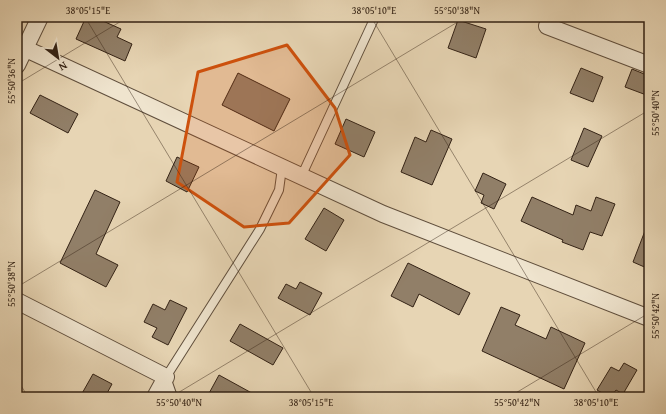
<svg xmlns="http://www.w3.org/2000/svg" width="666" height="414" font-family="'Gentium Book Plus',serif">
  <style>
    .building { fill: #917f68; stroke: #332215 }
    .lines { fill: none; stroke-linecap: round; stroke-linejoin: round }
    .lane-casing { stroke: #604f3d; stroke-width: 10 }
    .street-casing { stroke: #604f3d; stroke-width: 18 }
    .lane { stroke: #efe4ce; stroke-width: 8 }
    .street { stroke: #efe4ce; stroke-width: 16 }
    .marked { fill: #cd510d; fill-opacity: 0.2; stroke: #cd510d; stroke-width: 3; stroke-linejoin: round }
    .ticks { fill: none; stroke: #332215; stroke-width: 1; stroke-opacity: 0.45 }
    .neatline { fill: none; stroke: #332215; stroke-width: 1.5 }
    .ticks-label { font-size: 10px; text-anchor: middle; fill: #332215 }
  </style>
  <rect width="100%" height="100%" fill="#e7d5b4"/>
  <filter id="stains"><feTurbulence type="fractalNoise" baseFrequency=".005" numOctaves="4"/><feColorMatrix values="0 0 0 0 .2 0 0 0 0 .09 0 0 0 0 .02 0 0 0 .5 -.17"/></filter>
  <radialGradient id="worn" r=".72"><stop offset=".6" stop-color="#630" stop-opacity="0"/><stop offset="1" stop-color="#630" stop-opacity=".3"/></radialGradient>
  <!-- building -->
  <path class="building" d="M86,17H94L121,29L117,37L132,44L125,61L76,39Z
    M458,20L486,29L476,58L448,48Z
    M581,68L603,77L593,102L570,93Z
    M632,69L649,76V96L625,87Z
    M238,73L290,99L274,131L222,105Z
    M40,95L78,114L68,133L30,113Z
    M346,119L375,132L364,157L335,144Z
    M584,128L602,136L588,167L571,160Z
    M431,130L452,139L432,185L401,172L415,137L426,142Z
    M177,157L199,167L187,192L166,181Z
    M483,173L506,184L494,209L481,203L484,195L475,191Z
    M95,190L120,202L96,254L118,265L106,287L60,263Z
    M532,197L573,215L576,205L591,211L596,197L615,204L602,236L590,232L583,250L562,242L563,240L521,221Z
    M324,208L344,220L326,251L305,239Z
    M648,223H649V269L633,262Z
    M408,263L470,293L459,315L419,294L413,307L391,296Z
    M300,282L322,293L310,315L278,298L286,284L296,289Z
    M170,300L187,308L168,345L152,337L157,328L144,322L153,304L165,310Z
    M501,307L520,315L515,325L546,339L551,327L585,343L564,389L482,351Z
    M240,324L283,348L273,365L230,341Z
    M624,363L637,370L623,394L616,390L611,397H609L597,390L611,367L619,371Z
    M93,374L112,384L105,397H80Z
    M219,375L259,397H207Z"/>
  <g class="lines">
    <!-- lane casing -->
    <g class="lane-casing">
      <path id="lane" d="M301,177L375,17
        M173,397L166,377L260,229L279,190L282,168"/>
    </g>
    <!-- street casing -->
    <g class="street-casing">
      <path id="street" d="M547,26L649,65
        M26,49L383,214L649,318
        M17,65L40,17
        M17,301L166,377L155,397"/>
    </g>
    <!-- lane -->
    <use href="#lane" class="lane"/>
    <!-- street -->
    <use href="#street" class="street"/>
  </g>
  <!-- marked area -->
  <path class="marked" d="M287,45L335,108L350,155L289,223L244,227L177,182L198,72Z"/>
  <!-- ticks -->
  <path class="ticks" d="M85,17L314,397M371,17L599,397M17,84L128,17M17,287L466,17M17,379L28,397M171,397L649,110M509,397L649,313"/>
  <!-- margin -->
  <rect width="666" height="414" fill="none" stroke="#e7d5b4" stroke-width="44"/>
  <!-- north arrow -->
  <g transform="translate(58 58) rotate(149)" stroke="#efe4ce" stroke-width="3" paint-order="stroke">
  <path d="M0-3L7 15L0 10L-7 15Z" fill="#332215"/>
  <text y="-6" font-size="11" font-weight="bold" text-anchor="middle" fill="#332215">N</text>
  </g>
  <rect x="22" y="22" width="622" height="370" class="neatline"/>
  <g class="ticks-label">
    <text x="88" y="14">38°05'15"E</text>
    <text x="374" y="14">38°05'10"E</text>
    <text x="457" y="14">55°50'38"N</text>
    <text transform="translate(11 81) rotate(-90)" y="4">55°50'36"N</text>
    <text transform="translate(655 113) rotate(-90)" y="4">55°50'40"N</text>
    <text transform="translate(11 284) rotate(-90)" y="4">55°50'38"N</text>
    <text transform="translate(655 316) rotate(-90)" y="4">55°50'42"N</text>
    <text x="179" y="406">55°50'40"N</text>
    <text x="311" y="406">38°05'15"E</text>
    <text x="517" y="406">55°50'42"N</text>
    <text x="596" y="406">38°05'10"E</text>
  </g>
  <rect width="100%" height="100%" filter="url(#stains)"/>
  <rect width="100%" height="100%" fill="url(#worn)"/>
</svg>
